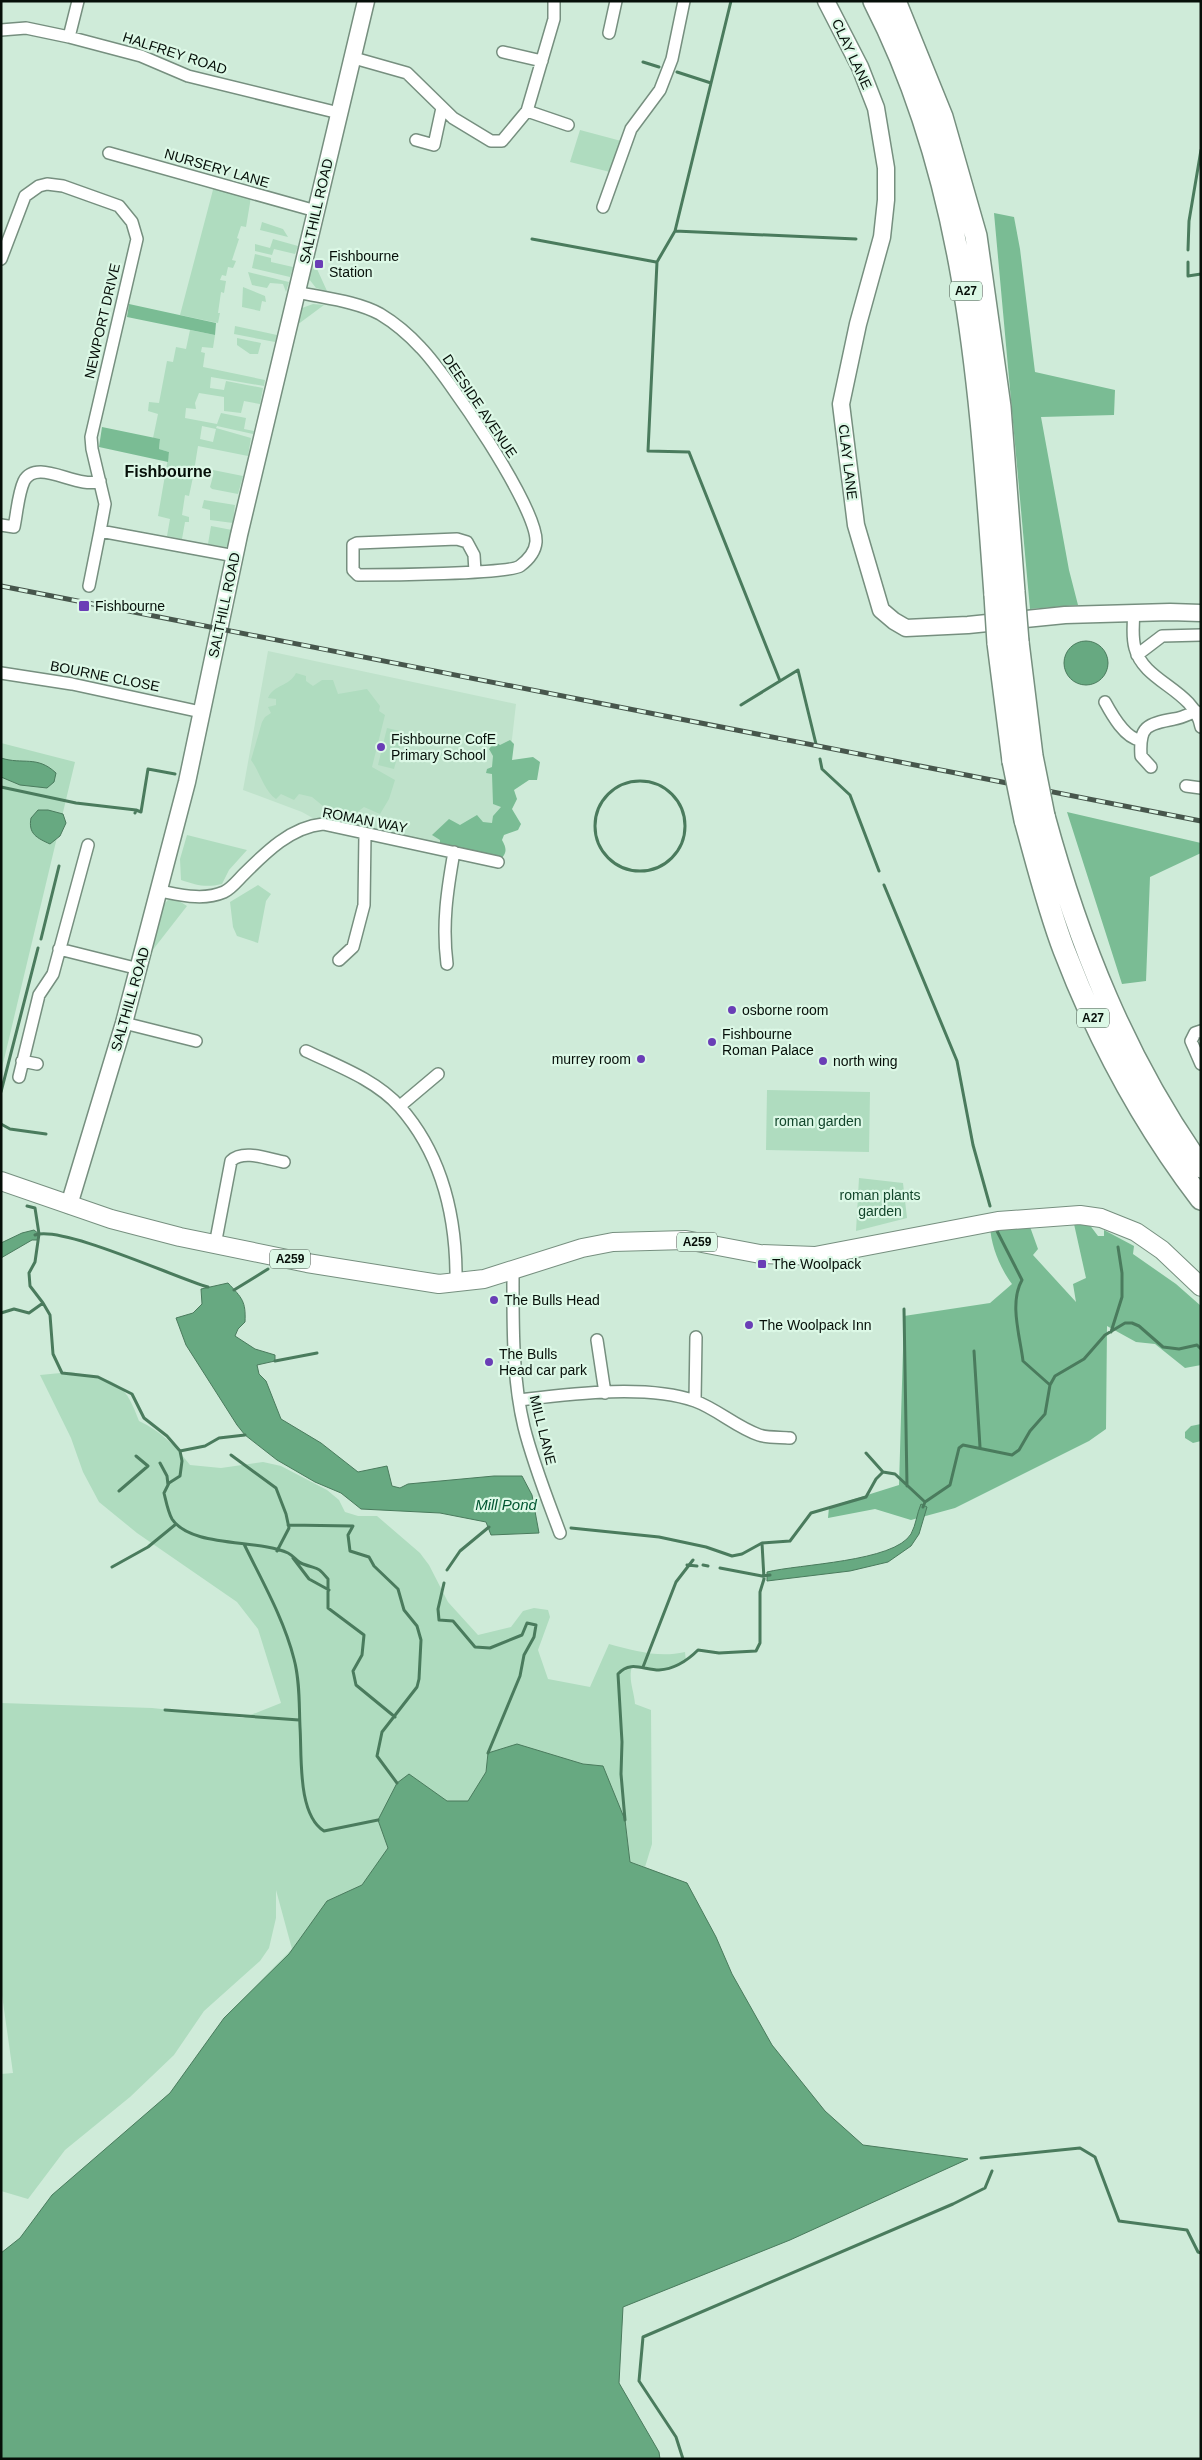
<svg xmlns="http://www.w3.org/2000/svg" width="1202" height="2460" font-family="Helvetica,sans-serif">
  <style>
    .built { fill: #bfe2cb }
    .green { fill: #afdcbf; fill-rule: evenodd }
    .forest { fill: #7abc94 }
    .water { fill: #67a981; stroke: #4a7b5d }
    .lines { fill: none; stroke-linecap: round; stroke-linejoin: round }
    .stream { stroke: #4a7b5d; stroke-width: 3 }
    .street-casing { stroke: #768f7f; stroke-width: 14 }
    .secondary-casing { stroke: #768f7f; stroke-width: 19 }
    .primary-casing { stroke: #768f7f; stroke-width: 20 }
    .highway-casing { stroke: #768f7f; stroke-width: 24 }
    .street { stroke: #fff; stroke-width: 11 }
    .secondary { stroke: #fff; stroke-width: 16 }
    .primary { stroke: #fff; stroke-width: 18 }
    .highway { stroke: #fff; stroke-width: 21 }
    .rail-casing { stroke: #47564c; stroke-width: 5 }
    .rail { stroke: #dcf8e6; stroke-width: 3; stroke-dasharray: 9; stroke-linecap: butt }
    .highway-bridge-casing { stroke: #768f7f; stroke-width: 24; stroke-linecap: butt }
    .highway-bridge { stroke: #fff; stroke-width: 21 }
    .poi-dot { fill: #6a3eb6; stroke: #dcf8e6; stroke-width: 2 }
    .labels { text-anchor: middle; dominant-baseline: central; stroke-width: 4.5; stroke-linejoin: round; paint-order: stroke }
    .shield { fill: #dcf8e6; stroke: #46554b; stroke-width: 1 }
    .shield-label { font-size: 12px; font-weight: bold; fill: #060f09 }
    .street-label { font-size: 14px; fill: #060f09; stroke: #dcf8e6 }
    .poi-label { font-size: 14px; fill: #060f09; stroke: #dcf8e6; text-anchor: start }
    .park-label { font-size: 14px; fill: #12462b; stroke: #dcf8e6 }
    .water-label { font-size: 15px; font-style: italic; fill: #005631; stroke: #dcf8e6 }
    .quarter-label { font-size: 16px; font-weight: bold; fill: #060f09; stroke: #dcf8e6 }
  </style>
  <rect width="100%" height="100%" fill="#cfebd9"/>
  <!-- built -->
  <path class="built" d="M268,651L516,704L498,862L325,825L302,812L243,790Z"/>
  <!-- green -->
  <path class="green" d="M580,130L625,142L614,173L570,162Z
    M214,186L251,197L246,227L241,226L237,238L239,239L232,260L236,261L233,268L228,267L226,276L222,275L220,280L226,281L224,293L221,292L218,313H220L218,323L180,315Z
    M262,222L283,229L288,237L260,230Z
    M273,239L298,246L295,254L274,249L272,255L255,251V244L270,248Z
    M255,254L271,258V262L293,267L290,277L252,268Z
    M312,258L327,291L316,288L309,279Z
    M248,272L289,282L286,292L283,284L270,283L267,288L252,285Z
    M243,287L265,296L266,302L262,301L260,311L242,307Z
    M313,304L324,305L297,325L302,308Z
    M235,326L277,335L275,342L234,334Z
    M190,330L215,335L213,348L202,347L201,352L205,353L203,367L265,380L264,386L211,377L210,388L224,390L226,381L263,388L260,404L244,401L241,413L224,411V397L199,393L195,403L196,409L186,408L185,418L217,424L221,413L246,418L244,429L254,431L253,434L217,426L216,428L251,438L248,456L198,446L194,471L189,470L187,475L193,477L189,496L185,495L182,515L189,517V522H185L182,539L167,536L170,519L158,516L169,452L159,449L160,439L153,438L158,414L148,411L149,402L159,403L167,361L173,362L176,347L186,349ZM202,426L216,429L213,442L200,439Z
    M237,338L261,343L258,354H250L237,345Z
    M208,469L243,476L238,494L212,489L210,487L213,476L207,475Z
    M204,500L235,505L233,523L210,520V510L202,508Z
    M211,526L232,530L229,545L226,547L208,544Z
    M296,673L306,676V681L313,686L322,680H333L338,694L367,689L380,706L379,711L385,715L372,767L395,780L389,799L380,814L364,807L356,813L339,811L332,816L323,813V806L312,797L299,794L294,800L281,794L276,799C264,791 260,772 251,760L262,722L265,717L271,713L268,707L276,705V699L268,698C274,684 289,687 296,673Z
    M387,728L404,732L394,769L378,765Z
    M1,743L75,762L1,1072Z
    M187,835L247,850L229,870L222,884C206,888 196,885 181,880L180,859Z
    M258,885L271,894L266,901L258,943L237,936L233,927L230,902Z
    M176,899L187,906L148,956L162,906L168,900Z
    M767,1090L870,1092L869,1152L766,1150Z
    M859,1178L903,1183L907,1218L856,1231Z
    M71,1372C112,1380 124,1378 139,1421C161,1431 175,1446 190,1465L221,1468L263,1462L281,1466L327,1490L339,1500L345,1512L358,1516H377L420,1553L429,1565L448,1602L478,1635L511,1627L523,1611L534,1608L548,1610L550,1617L538,1650L548,1679L590,1687L609,1644C635,1651 659,1658 685,1652L686,1662L660,1670L632,1666C628,1680 634,1690 635,1704L651,1710L652,1844L645,1867L687,1883L716,1937L732,1974L772,2045L825,2111L863,2145L968,2159L790,2240L623,2307L619,2383L659,2452L660,2459H344L645,1867L630,1862L625,1821L440,1825L1,2459V2253L20,2238L52,2195L170,2093L224,2018L292,1949L276,1890V1918L269,1948L260,1961L204,2011L174,2055L130,2097L65,2150L28,2199L1,2191V2074L13,2073L1,1988V1703L152,1708L243,1718L281,1703L258,1629L237,1602L137,1533L99,1502L83,1472L71,1438L40,1375Z"/>
  <!-- forest -->
  <path class="forest" d="M994,213L1014,217L1020,249L1035,372L1115,390L1114,415L1041,417L1069,570L1078,605L1030,609Z
    M129,304L216,323L215,335L127,317Z
    M102,427L160,439L159,449L169,452L168,462L99,447Z
    M510,740L514,744L512,760L533,757L540,762L537,780H529L514,790L517,799L512,809L521,824L518,830L504,835L502,840C509,852 505,856 495,864L440,845V840L432,835L449,819L460,825L477,815L483,822L492,823L493,816L501,807L493,804L492,774L486,773L487,769L492,767L493,756L489,749L495,742L500,745Z
    M1067,812L1201,843V853L1150,877L1146,981L1122,984Z
    M1029,1224L1038,1249L1033,1255L1076,1302L1073,1284L1086,1278L1074,1224H1089L1098,1236H1104V1230L1134,1246L1133,1254L1176,1284L1201,1306V1365L1185,1368L1155,1344L1136,1342L1107,1326L1106,1429L1089,1441L955,1508L911,1520L875,1509L828,1518L829,1507L899,1485L904,1316L990,1303L1012,1284C1000,1268 991,1246 990,1226Z
    M1201,1424V1441L1193,1443L1185,1438V1432L1191,1426Z"/>
  <!-- water -->
  <path class="water" d="M1064 663a22 22 0 1 1 44 0a22 22 0 1 1-44 0Z
    M1,758C23,765 37,755 56,773L54,782L47,788L20,785L1,777Z
    M38,810H48L63,814L66,823L60,836L50,844C37,838 28,834 31,818Z
    M34,1230L39,1234L38,1240H32L1,1258V1243L22,1233Z
    M228,1283C242,1298 246,1301 245,1322L238,1329L235,1336L255,1349L275,1355V1361L257,1365L259,1374L266,1381L281,1419L321,1443L358,1472L387,1466L392,1486L400,1488L408,1484L494,1476H522L532,1495L539,1533L491,1535L486,1522L440,1513L361,1509L341,1493L315,1482L277,1460L245,1435L237,1425L186,1345L176,1318L193,1313L202,1304L201,1289Z
    M921,1504L927,1507L919,1534L911,1546L888,1562L850,1571L767,1581V1572C799,1564 894,1562 911,1534C916,1525 917,1513 921,1504Z
    M517,1744L583,1764L603,1766L625,1820L630,1862L687,1883L716,1937L732,1974L772,2045L825,2111L863,2145L968,2159L790,2240L623,2307L619,2383L659,2452L660,2459H1V2253L20,2238L52,2195L170,2093L224,2018L289,1954L327,1901L362,1885L388,1848L378,1820L397,1783L409,1774L447,1801H468L486,1772L488,1753Z"/>
  <g class="lines">
    <!-- stream -->
    <path class="stream" d="M731,1L675,231L657,262L648,451L689,452L780,681
      M643,62L659,67
      M677,72L711,83
      M675,231L856,239
      M532,239L656,262
      M1188,250L1189,221L1201,150
      M1188,262V276L1201,274
      M741,705L798,670L816,744
      M820,759L822,769L850,795L879,871
      M595 826a45 45 0 1 1 90 0a45 45 0 1 1-90 0Z
      M1,787L76,803L136,810L135,813
      M136,810L141,812L148,769L175,774
      M884,885L957,1061L973,1145L990,1206
      M41,939L59,866
      M1,1092L38,948
      M1,1124L10,1129L46,1134
      M27,1206L35,1208L39,1234L35,1262L29,1273L30,1286L43,1303
      M997,1231L1022,1280C1009,1303 1020,1336 1023,1361L1050,1385
      M35,1235C62,1225 176,1278 208,1287
      M234,1290L268,1269
      M904,1309L907,1486
      M1,1313L14,1309L29,1313L43,1303L50,1315L53,1354L62,1373L98,1377L132,1394L144,1418L167,1436L180,1451
      M1111,1332L1122,1297V1273L1118,1247
      M974,1351L980,1447
      M275,1361L317,1353
      M245,1435L219,1438L205,1446L180,1451L182,1461L180,1476L169,1483L164,1493C166,1501 168,1512 172,1519C191,1548 258,1539 288,1553C294,1556 297,1562 303,1564C319,1570 316,1565 328,1579V1608L364,1635L362,1655L353,1671L356,1685L395,1717
      M866,1453L883,1472
      M231,1455L276,1488L286,1514L289,1528L277,1551
      M160,1463L167,1476L168,1485
      M119,1491L148,1466L136,1456
      M923,1507L925,1502L950,1485L959,1448L963,1445L1012,1455L1019,1450L1030,1431L1045,1414L1050,1385L1055,1376L1084,1359L1105,1335L1125,1323H1132L1139,1326L1163,1347L1179,1349L1197,1345L1201,1349
      M288,1525L353,1526L348,1535L350,1551L369,1557L374,1566L398,1589L404,1610L417,1626L421,1640L419,1679L417,1687L382,1732L377,1756L397,1783
      M571,1528L659,1537L706,1547L732,1556L742,1554L762,1543L790,1541L811,1513L866,1497L876,1479L883,1472L895,1474L925,1502
      M244,1544C262,1581 284,1619 294,1659C300,1681 299,1705 300,1727C302,1755 297,1814 324,1831L378,1820
      M293,1558L309,1579L329,1590
      M687,1565L697,1566
      M703,1565L708,1566
      M112,1567L148,1547L176,1524
      M720,1568L762,1576L770,1575
      M447,1570L460,1551L489,1527
      M444,1583L438,1609L439,1620L453,1621L475,1647L490,1648L522,1635L527,1623L536,1625L534,1637L524,1655L520,1676L488,1753
      M643,1667L676,1582L693,1560
      M165,1710L299,1720
      M625,1820L621,1774L622,1742L618,1674C630,1660 644,1670 659,1670C675,1669 688,1660 698,1650L719,1653L756,1651L760,1643V1592L764,1579L762,1543
      M981,2158L1080,2148L1095,2157L1119,2221L1187,2230L1198,2252L1201,2253
      M683,2459L676,2437L639,2381L643,2337L953,2204L985,2188L992,2171"/>
    <!-- street casing -->
    <g class="street-casing">
      <path id="street" d="M1,30L26,28L69,37L141,56L188,76L339,113
        M609,33L616,1
        M69,37L78,1
        M503,52L542,61
        M354,58L407,73L453,118L491,141H502L527,111L554,19V1
        M527,111L568,125
        M416,140L434,145L442,108
        M109,153L316,211
        M603,207L631,129L660,90L672,59L684,1
        M1,259L25,196L39,186L47,184L63,186L119,206L132,222L137,239L91,437L92,449L105,504L100,531L235,556
        M297,292C323,298 356,301 380,314C395,323 410,336 421,348C447,375 538,508 536,542C535,553 528,560 520,566C509,574 381,575 358,575L353,570V545L357,543L457,539L467,542L474,555L475,572
        M1,525L14,527C17,513 18,494 24,481C37,457 78,490 100,481
        M89,586L100,531
        M1134,613C1133,624 1132,637 1135,648C1144,683 1194,689 1201,727
        M1137,655L1162,636L1201,635
        M1,673L72,684L201,712
        M1105,702C1112,715 1125,738 1140,740
        M1151,767L1141,756C1139,726 1147,724 1174,719C1182,718 1189,714 1196,711
        M1186,786L1201,788
        M160,891C181,895 203,901 224,892C231,889 238,880 244,874C266,852 291,827 323,824L498,862
        M59,949L139,969
        M339,960L353,947L364,905L365,834
        M447,964C442,925 447,891 454,852
        M124,1023L196,1041
        M1201,1031L1195,1033L1191,1041L1201,1064
        M306,1051C338,1066 376,1080 400,1107C443,1156 457,1221 456,1284
        M22,1061L37,1064
        M19,1077L39,995L53,974L88,845
        M400,1106L438,1074
        M215,1245L231,1161C243,1149 268,1159 284,1162
        M513,1271C513,1323 512,1377 524,1427C533,1463 547,1498 560,1533
        M597,1340L605,1393
        M519,1400C570,1394 646,1384 695,1401C717,1409 736,1427 759,1435C768,1438 781,1437 790,1438
        M695,1401L696,1337"/>
    </g>
    <!-- secondary casing -->
    <g class="secondary-casing">
      <path id="secondary" d="M826,1L860,67L876,108L886,168V200L882,237L858,324L841,404L856,525L881,610L894,621L906,628L968,625L1065,615L1170,612L1201,613
        M69,1205L124,1023L187,782L239,535L366,1"/>
    </g>
    <!-- primary casing -->
    <g class="primary-casing">
      <path id="primary" d="M1,1181L111,1219L180,1237L307,1263L439,1284L484,1279L582,1248L613,1242L686,1240L760,1254L815,1256L998,1221L1080,1215L1101,1218L1136,1232L1162,1250L1201,1287"/>
    </g>
    <!-- highway casing -->
    <g class="highway-casing">
      <path id="highway" d="M874,1C969,186 980,392 995,595
        M895,1L942,117L976,236L1000,407L1014,592
        M1018,642L1032,756
        M998,643L1013,761
        M1044,816C1078,941 1125,1060 1201,1167
        M1025,820C1037,863 1048,908 1064,950C1098,1039 1143,1123 1201,1199"/>
    </g>
    <!-- street -->
    <use href="#street" class="street"/>
    <!-- secondary -->
    <use href="#secondary" class="secondary"/>
    <!-- primary -->
    <use href="#primary" class="primary"/>
    <!-- highway -->
    <use href="#highway" class="highway"/>
    <!-- rail casing -->
    <g class="rail-casing">
      <path id="rail" d="M1,586L1201,821"/>
    </g>
    <!-- rail -->
    <use href="#rail" class="rail"/>
    <!-- highway-bridge casing -->
    <g class="highway-bridge-casing">
      <path id="highway-bridge" d="M1014,592L1018,642
        M995,595L998,643
        M1032,756L1044,816
        M1013,761L1025,820"/>
    </g>
    <!-- highway-bridge -->
    <use href="#highway-bridge" class="highway-bridge"/>
  </g>
  <!-- markers -->
  <g class="poi-dot">
    <rect x="314" y="259" width="10" height="10" rx="2.5"/>
    <rect x="78" y="600" width="12" height="12" rx="2.5"/>
    <circle cx="381" cy="747" r="5"/>
    <circle cx="732" cy="1010" r="5"/>
    <circle cx="712" cy="1042" r="5"/>
    <circle cx="641" cy="1059" r="5"/>
    <circle cx="823" cy="1061" r="5"/>
    <rect x="757" y="1259" width="10" height="10" rx="2.5"/>
    <circle cx="494" cy="1300" r="5"/>
    <circle cx="749" cy="1325" r="5"/>
    <circle cx="489" cy="1362" r="5"/>
  </g>
  <g class="labels">
    <!-- shield labels -->
    <g class="shield">
      <rect x="950" y="281.5" width="32" height="19" rx="4"/>
      <rect x="1077" y="1008.5" width="32" height="19" rx="4"/>
      <rect x="677" y="1232.5" width="40" height="19" rx="4"/>
      <rect x="270" y="1249.5" width="40" height="19" rx="4"/>
    </g>
    <g class="shield-label">
      <text x="966" y="291">A27</text>
      <text x="1093" y="1018">A27</text>
      <text x="697" y="1242">A259</text>
      <text x="290" y="1259">A259</text>
    </g>
    <!-- street labels -->
    <g class="street-label">
      <text transform="translate(175 53) rotate(18)">HALFREY ROAD</text>
      <text transform="translate(852 54) rotate(65)">CLAY LANE</text>
      <text transform="translate(217 168) rotate(16)">NURSERY LANE</text>
      <text transform="translate(316 211) rotate(-77)">SALTHILL ROAD</text>
      <text transform="translate(102 321) rotate(-77)">NEWPORT DRIVE</text>
      <text transform="translate(480 406) rotate(56)">DEESIDE AVENUE</text>
      <text transform="translate(848 462) rotate(83)">CLAY LANE</text>
      <text transform="translate(224 605) rotate(-78)">SALTHILL ROAD</text>
      <text transform="translate(105 676) rotate(11)">BOURNE CLOSE</text>
      <text transform="translate(365 820) rotate(11)">ROMAN WAY</text>
      <text transform="translate(130 999) rotate(-74)">SALTHILL ROAD</text>
      <text transform="translate(543 1430) rotate(76)">MILL LANE</text>
    </g>
    <!-- poi labels -->
    <g class="poi-label">
      <text x="329" y="256">Fishbourne<tspan x="329" dy="16">Station</tspan></text>
      <text x="95" y="606">Fishbourne</text>
      <text x="391" y="739">Fishbourne CofE<tspan x="391" dy="16">Primary School</tspan></text>
      <text x="742" y="1010">osborne room</text>
      <text x="722" y="1034">Fishbourne<tspan x="722" dy="16">Roman Palace</tspan></text>
      <text x="631" y="1059" text-anchor="end">murrey room</text>
      <text x="833" y="1061">north wing</text>
      <text x="772" y="1264">The Woolpack</text>
      <text x="504" y="1300">The Bulls Head</text>
      <text x="759" y="1325">The Woolpack Inn</text>
      <text x="499" y="1354">The Bulls<tspan x="499" dy="16">Head car park</tspan></text>
    </g>
    <!-- park labels -->
    <g class="park-label">
      <text x="818" y="1121">roman garden</text>
      <text x="880" y="1195">roman plants<tspan x="880" dy="16">garden</tspan></text>
    </g>
    <!-- water labels -->
    <g class="water-label">
      <text x="506" y="1504">Mill Pond</text>
    </g>
    <!-- quarter labels -->
    <g class="quarter-label">
      <text x="168" y="471">Fishbourne</text>
    </g>
  </g>
  <!-- border -->
  <rect width="1202" height="2460" fill="none" stroke="#060f09" stroke-width="5"/>
</svg>
